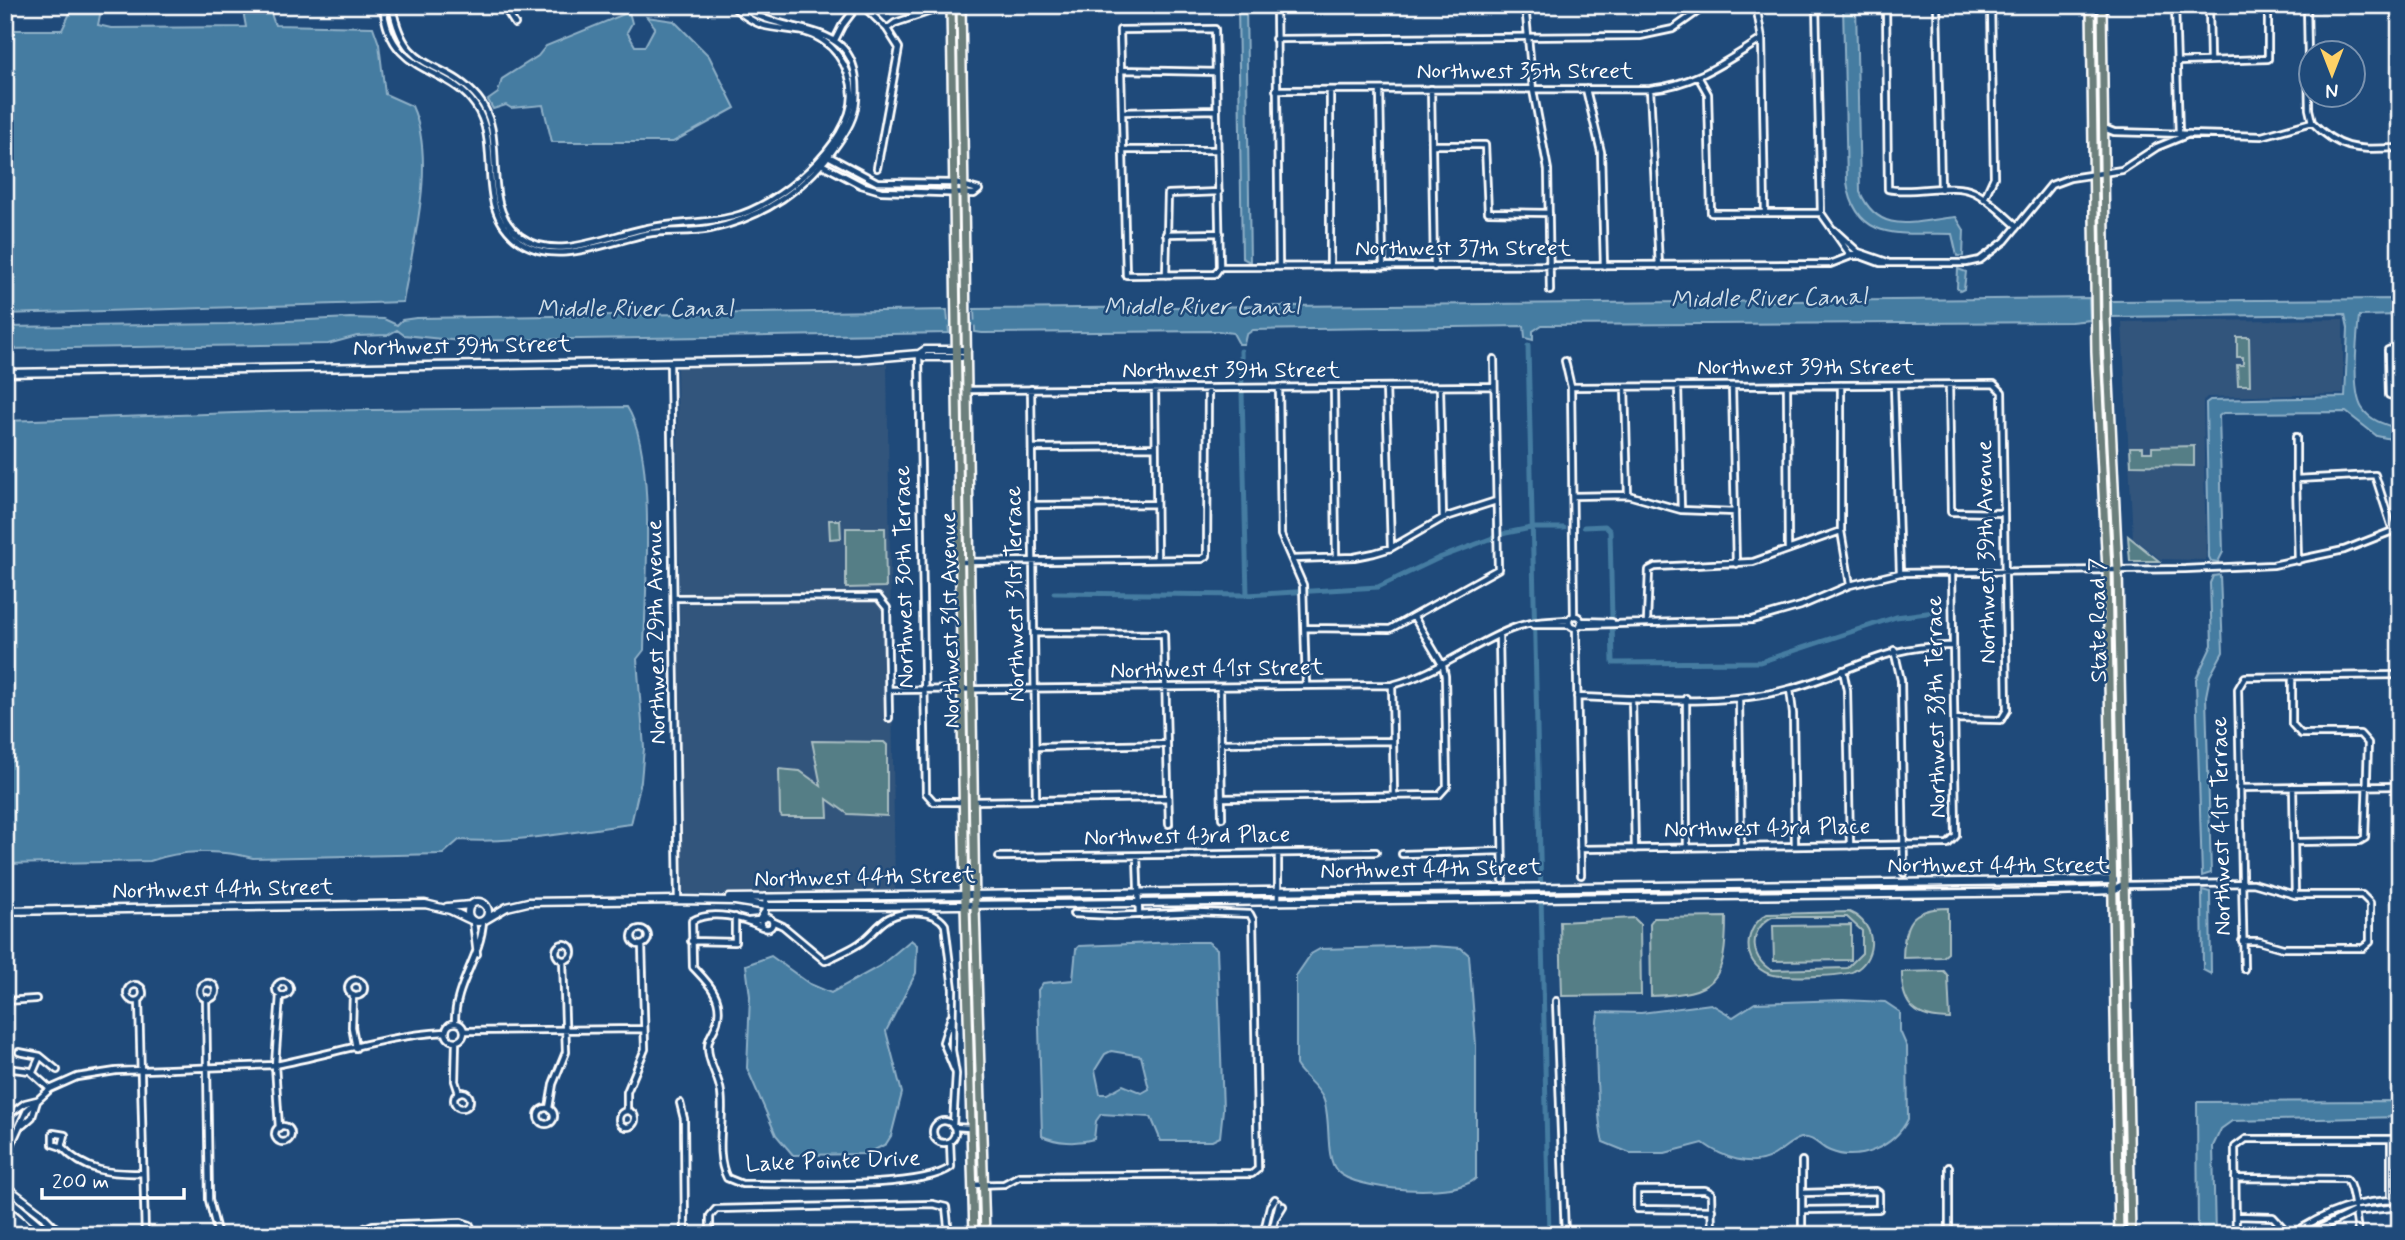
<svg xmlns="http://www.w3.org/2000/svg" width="2405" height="1240" font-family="Mynerve,sans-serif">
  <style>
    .built { fill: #32557c }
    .green { fill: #557e86; stroke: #aabec2; stroke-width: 2; fill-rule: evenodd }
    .water { fill: #447ca1; stroke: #8fb0c7; stroke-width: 2; fill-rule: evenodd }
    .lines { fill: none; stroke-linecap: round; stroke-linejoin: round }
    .canal { stroke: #447ca1; stroke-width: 5 }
    .minor-casing { stroke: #fff; stroke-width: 10 }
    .tertiary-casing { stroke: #fff; stroke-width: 11 }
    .secondary-casing { stroke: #fff; stroke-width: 11 }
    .primary-casing { stroke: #fff; stroke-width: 12 }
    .minor { stroke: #1f4a7a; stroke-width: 4.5 }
    .tertiary { stroke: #1f4a7a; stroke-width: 6 }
    .secondary { stroke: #1f4a7a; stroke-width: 6 }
    .primary { stroke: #6c7f7c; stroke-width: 7 }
    .labels { text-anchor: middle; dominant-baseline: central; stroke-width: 5; stroke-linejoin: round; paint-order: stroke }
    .street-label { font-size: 23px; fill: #fff; stroke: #1f4a7a }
    .water-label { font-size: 24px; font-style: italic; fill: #d0dee8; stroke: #1f4a7a }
  </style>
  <rect width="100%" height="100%" fill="#1f4a7a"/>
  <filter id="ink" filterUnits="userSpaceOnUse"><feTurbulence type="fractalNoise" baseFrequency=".0143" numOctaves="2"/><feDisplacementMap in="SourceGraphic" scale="14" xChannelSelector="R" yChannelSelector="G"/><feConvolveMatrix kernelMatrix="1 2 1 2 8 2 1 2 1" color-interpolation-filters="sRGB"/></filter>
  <g filter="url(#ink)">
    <!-- built -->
    <path class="built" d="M2343,319V394L2207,397L2203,401L2206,560L2160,559L2133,538L2122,322Z
      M887,364L895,892L687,895L682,891L677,367Z"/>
    <!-- green -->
    <path class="green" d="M2237,337H2249L2250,385H2238L2237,365H2243V357H2237Z
      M2194,446V466L2131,465L2130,447H2143V452H2152V447Z
      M829,520H840L841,538L830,539Z
      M846,528H885L886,587L846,588Z
      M2128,536L2159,561H2130Z
      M812,741L884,742L887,745V816L848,814L827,799L828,817H782L780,814L779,769L800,771L821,786Z
      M1948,908V953L1943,957L1903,958C1904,924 1909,908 1948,908Z
      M1849,912C1863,918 1872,930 1871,945C1870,956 1864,966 1854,971C1844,977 1780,978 1769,974C1740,963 1744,927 1767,914ZM1772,917H1847L1862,931V953L1847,968L1771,970C1749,957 1749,929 1772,917Z
      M1726,917C1726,981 1716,994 1651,996L1650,923L1654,918Z
      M1634,918L1640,924L1641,995L1562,996L1560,922Z
      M1851,925V960L1774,961L1773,926Z
      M1944,971L1948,976L1950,1019C1916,1019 1901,1006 1902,972Z"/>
    <!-- water -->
    <path class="water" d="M74,5H102L98,25L111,28L246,27L242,5H268L275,25L373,27L379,44L385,94L412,106C437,161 413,243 403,302L5,314V30H62Z
      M1238,5H1246L1250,262L1242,258Z
      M1843,5H1856L1860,192C1880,238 1917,220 1956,217L1964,230L1963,256H1957L1952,234C1905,232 1856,245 1847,182Z
      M2319,5H2400V10L2321,11Z
      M629,12L632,23L627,32L635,46H645L655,27L647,17L674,21L709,56L735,108L673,142H552L543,105L511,108L506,105L493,109L488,100L498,93L502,79L538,56L546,46Z
      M1958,269L1966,272L1964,289L1960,291L1957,288Z
      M2089,298L2090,320L2071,322L1542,325L1533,331V340L1525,338L1524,326L1253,330L1246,335L1244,344H1239L1233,333L1218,331L982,333L975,332L974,309Z
      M2400,299V315L2359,316C2357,337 2351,391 2362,408C2370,421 2386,425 2400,429V441L2377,436L2346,412L2223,413L2219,416L2223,552L2218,562L2211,561L2209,557L2206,403L2210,400L2345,397L2348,328L2345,314L2111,317V301Z
      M947,310L949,333L460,341L404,335L397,330L388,335L357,336L328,344L5,349V327L228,324L350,318L384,319L397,325L402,320L416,318Z
      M627,407C657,453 645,592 644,650L637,659L644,748L641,781L631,824C574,831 516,844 459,840L443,854L253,858C220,849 181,850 150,861L5,864V421L289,411Z
      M2220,575L2223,652L2210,676L2206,696L2211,873L2202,876L2196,679L2212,645L2210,583L2213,576Z
      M2202,890L2210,892L2211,974L2203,970Z
      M911,940L917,945L916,973L886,1031L902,1093L891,1136L886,1144L867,1154L793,1155L776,1135L747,1068L750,996L746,965L771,956L810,984L831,993L880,966Z
      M1180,942H1208L1217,949L1223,1109L1220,1137L1212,1141H1161L1151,1117L1101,1114L1096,1121L1094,1139C1077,1144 1057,1143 1042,1136L1038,990L1043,983L1073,980L1076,949L1079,946ZM1111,1051L1141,1056L1149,1089L1142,1093L1123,1085L1107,1094H1100L1095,1070L1105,1054Z
      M1433,946L1461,948L1469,955L1476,1045V1178C1458,1198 1354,1191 1337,1171C1324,1157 1332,1117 1323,1098C1317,1085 1303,1077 1296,1065V976L1311,954L1320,949Z
      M1843,1000L1885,1002L1900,1012V1031L1907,1047L1908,1119C1895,1146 1859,1163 1830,1151C1819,1147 1815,1136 1801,1138C1792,1140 1782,1150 1774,1155C1751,1169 1722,1157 1703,1143L1665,1153H1630L1603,1142C1598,1128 1593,1022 1599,1012L1641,1013L1711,1004L1733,1017L1755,1003Z
      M2400,1101V1117L2232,1121L2221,1129L2213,1146L2215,1235H2198L2197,1102Z"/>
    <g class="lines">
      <!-- canal -->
      <path class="canal" d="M944,324L979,323
        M1528,346L1549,1235
        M1241,351L1247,595L1378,587L1439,558L1506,533L1531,528H1564
        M1584,527L1605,526L1610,531L1613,663L1760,662L1896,617L1942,611
        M1054,593L1247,595"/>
      <!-- minor casing -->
      <g class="minor-casing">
        <path id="minor" d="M383,5C389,77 447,64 475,105C504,147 472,207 519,241C555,267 607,242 646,234C667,230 689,233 710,229C763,218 807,188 838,143C847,130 855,117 856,100C863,12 785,41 740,5
          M392,5C404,77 444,57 478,98C510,136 477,204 520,236C555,262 605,237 643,229C672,222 703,224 732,217C777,207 852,144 852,95C851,66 832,39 804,32C790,29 776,29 762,25C750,21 741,13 731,5
          M503,5L515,24
          M862,5L887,29L899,48L877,168
          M1276,5L1279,267
          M1525,5L1533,90L1548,170L1550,291
          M1756,5L1762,39L1765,213
          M1816,5L1821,213L1851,256
          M1886,5L1888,189C1915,195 1952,181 1974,192C1989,199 2004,215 2017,226
          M1937,5L1941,189
          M2175,5L2179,133
          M2307,5L2309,109L2312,122
          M2209,6L2210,61
          M2175,8L2268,5
          M887,29L895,23L934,10L936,5
          M1275,39L1640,36L1673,29L1707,5
          M835,40L842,26L858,5
          M2177,62L2268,59V5
          M1121,70L1216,72
          M1699,78L1708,94L1711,213H1821
          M1431,89L1434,267
          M1586,89L1601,152L1604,266
          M1650,89L1659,266
          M1276,90L1650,89C1694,85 1725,62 1762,39
          M1330,90V267
          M1380,90L1383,267
          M1122,112L1217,110
          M2104,128L2114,132L2262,136L2312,122C2342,153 2360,149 2400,148
          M1433,145H1485L1488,212L1549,213
          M1123,150H1218
          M823,165L861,185L881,191L974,194L979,190L954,183L877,182L830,157
          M1984,199L1994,177L1991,5
          M1834,230L1858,252
          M1166,234L1220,233
          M1849,255L1858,252L1887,262
          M1220,267L1215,29L1120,30L1126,275L1215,274L1220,267L1830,264L1851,256H1861L1880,263H1966L1980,260L2005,241L2051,185L2070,178L2122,170L2157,147L2189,134
          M1166,275L1168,194L1219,192
          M2400,345L2388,350L2389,395L2400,398
          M919,354L926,793L934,802H963
          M1565,361L1571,387L1574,616
          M670,363L678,900
          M1841,385V531L1850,585
          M1894,385L1900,573
          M1949,385L1951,512L2002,513
          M1678,386L1681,510
          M1732,386L1736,564
          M1787,386L1788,549
          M1279,387L1281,535L1303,585L1306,686
          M1386,387L1391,547
          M1440,387L1443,518
          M1571,387L1994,384L2002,392L2007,710L2001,720L1956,719
          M1625,387L1628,495
          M1155,388L1157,559
          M1334,388L1336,557
          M1031,389L1036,799
          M967,390L1494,386
          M2296,437V479L2375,475L2393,531
          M1032,448L1154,447
          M2296,479L2298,561
          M1573,496L1628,495L1681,510L1735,512
          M1033,505L1155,504
          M1293,559L1354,557L1374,553L1391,548L1443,518L1496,501
          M960,562L1202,559L1207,556L1208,388
          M675,598L878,597L887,608L889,718
          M1569 622a6 6 0 1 1 12 0a6 6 0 1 1-12 0Z
          M1581,621L1612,622
          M1647,622L1649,570L1655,567L1753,562L1841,531
          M1533,625H1570
          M1581,625L1752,620L1801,606L1850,585L1900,573L2185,569L2273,565L2344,550L2400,528
          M1305,628L1390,629L1498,569L1494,359
          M1576,628L1581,875
          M1035,633L1164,634L1169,824
          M1499,635L1503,880
          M1894,650L1901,680L1904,873
          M1843,670L1847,690L1850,846
          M2292,677V724L2301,734H2360L2368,743L2365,838L2360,841L2294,842
          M1392,685L1394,795
          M1220,688L1222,818
          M1790,689L1793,714L1795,846
          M889,690L1392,685C1436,674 1469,646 1511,629C1530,621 1549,621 1569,620
          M1577,697C1646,699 1722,707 1789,689C1851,673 1884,644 1953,646
          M1686,698L1687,848
          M1739,698L1741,847
          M1632,699L1635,849
          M1221,743L1392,741
          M1035,747L1167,744
          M2293,787L2295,895
          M2239,788L2400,786
          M1222,798L1439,795L1447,786L1445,676L1443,666L1414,617
          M974,801L1168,798
          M1580,849L1948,844L1956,836L1952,572
          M1278,854V900
          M1402,854L1502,851
          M1137,856L1139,915
          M999,857L1376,852
          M2125,885L2253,883L2295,895H2362L2370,903V942L2363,948H2283L2258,941H2242
          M761.5 923a5.5 5.5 0 1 1 11 0a5.5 5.5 0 1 1-11 0Z
          M764,919L766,897
          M749,921L759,920L764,912
          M772,921L783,926L825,961C837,955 850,950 860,943C871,936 878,924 889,918C905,910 935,909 945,925L953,989L952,1050L956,1074L953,1125
          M473,922L477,954
          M762,927C743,918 712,909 692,921L693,967C708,983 724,997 717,1022C715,1031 708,1036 708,1047C708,1064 719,1076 721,1093C725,1120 714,1153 727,1178L742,1184C787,1183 919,1191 951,1167L950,1141
          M632 937a8 8 0 1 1 16 0a8 8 0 1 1-16 0Z
          M691,941L735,942V917
          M556 952a8 8 0 1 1 16 0a8 8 0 1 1-16 0Z
          M2244,969L2238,689L2245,677L2400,675
          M348 988a8 8 0 1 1 16 0a8 8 0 1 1-16 0Z
          M276 989a7 7 0 1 1 14 0a7 7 0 1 1-14 0Z
          M200 991a8 8 0 1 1 16 0a8 8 0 1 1-16 0Z
          M127 993a8 8 0 1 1 16 0a8 8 0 1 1-16 0Z
          M280,995L275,1065C332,1054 388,1035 445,1032
          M353,995L352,1027L356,1048
          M206,998L209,1200L218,1235
          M139,1000L145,1235
          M5,1001L36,999
          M1556,1001L1565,1235
          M951,1017L943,1042L955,1071
          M446 1032a9 9 0 1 1 18 0a9 9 0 1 1-18 0Z
          M455,1023C454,985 481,958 483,921
          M464,1031L644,1029
          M456,1041L455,1081L459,1093
          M5,1048L6,1068L30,1071L50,1089
          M19,1052L40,1056
          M33,1072L40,1056L57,1070
          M5,1088L6,1068
          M454 1100a8 8 0 1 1 16 0a8 8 0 1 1-16 0Z
          M680,1103L684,1119L685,1235
          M538 1116a8 8 0 1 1 16 0a8 8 0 1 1-16 0Z
          M549,1108L553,1084L566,1052L563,960
          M619 1119a8 8 0 1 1 16 0a8 8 0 1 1-16 0Z
          M627,1111V1092L645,1049L642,945
          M5,1118L25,1103L37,1100
          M933 1132a11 11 0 1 1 22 0a11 11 0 1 1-22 0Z
          M23,1125L32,1117L37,1101
          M275 1134a8 8 0 1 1 16 0a8 8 0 1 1-16 0Z
          M954,1127L970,1128
          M62,1147L53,1144V1133L65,1135L62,1147C85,1172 111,1174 143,1173
          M5,1158L27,1110L50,1089L77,1077L116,1071L275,1065L279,1128
          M1802,1161V1235
          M1949,1167V1235
          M2235,1178L2346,1179C2355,1189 2355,1220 2359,1235
          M972,1185L1004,1184L1019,1176L1252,1174L1258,1169L1253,920L1250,914L1197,912L1114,916L1073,914
          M1802,1193L1876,1191L1879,1193V1209L1802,1210
          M2391,1201V1139
          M1712,1210L1637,1209V1190H1705L1711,1193L1712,1235
          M2236,1216L2273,1217L2290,1235
          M1275,1219L1283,1206
          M359,1235L365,1228L373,1225L461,1222L470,1225L474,1235
          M710,1235V1216L716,1209L933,1204L946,1207L949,1235
          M1263,1235L1270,1206L1275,1199
          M1271,1235L1279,1203
          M2236,1235L2235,1147L2246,1139H2400
          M2291,1235C2325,1212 2358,1200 2400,1200
          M2306,1235L2353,1212L2400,1207"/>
      </g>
      <!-- tertiary casing -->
      <g class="tertiary-casing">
        <path id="tertiary" d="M919,354L925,350H967
          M5,373L860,359L919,354L925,357H961
          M729,898L2114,880
          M468 912a10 10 0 1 1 20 0a10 10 0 1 1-20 0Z
          M447,907L471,905
          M5,911L425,904L450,910L471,920
          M485,920L507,907L528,902L678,900L735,901L766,906H872L2054,892L2113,890L2123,885"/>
      </g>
      <!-- secondary casing -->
      <g class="secondary-casing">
        <path id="secondary" d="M5,1186L39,1212L62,1235
          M5,1196L51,1235"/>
      </g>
      <!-- primary casing -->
      <g class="primary-casing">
        <path id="primary" d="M951,5L965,904L974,1235
          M961,5L975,908L985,1235
          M2091,5L2096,352L2107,570L2119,1235
          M2102,5L2106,319L2118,570L2131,1235"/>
      </g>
      <!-- minor -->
      <use href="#minor" class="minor"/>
      <!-- tertiary -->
      <use href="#tertiary" class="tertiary"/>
      <!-- secondary -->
      <use href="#secondary" class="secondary"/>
      <!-- primary -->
      <use href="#primary" class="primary"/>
    </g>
  </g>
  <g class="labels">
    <!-- street labels -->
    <g class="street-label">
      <text x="1525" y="72">Northwest 35th Street</text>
      <text x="1463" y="249">Northwest 37th Street</text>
      <text transform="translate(462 347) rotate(-1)">Northwest 39th Street</text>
      <text x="1806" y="368">Northwest 39th Street</text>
      <text x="1231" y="371">Northwest 39th Street</text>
      <text transform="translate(1987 552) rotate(-91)">Northwest 39th Avenue</text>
      <text transform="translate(905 577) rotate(-91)">Northwest 30th Terrace</text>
      <text transform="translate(1016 594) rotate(-91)">Northwest 31st Terrace</text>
      <text transform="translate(951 620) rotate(-91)">Northwest 31st Avenue</text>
      <text transform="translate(2099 620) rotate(-91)">State Road 7</text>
      <text transform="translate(657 632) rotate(-91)">Northwest 29th Avenue</text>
      <text transform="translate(1217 670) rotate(-1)">Northwest 41st Street</text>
      <text transform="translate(1937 707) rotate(-91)">Northwest 38th Terrace</text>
      <text transform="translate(2222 826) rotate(-91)">Northwest 41st Terrace</text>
      <text transform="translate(1767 829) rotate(-1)">Northwest 43rd Place</text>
      <text transform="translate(1187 837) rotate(-1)">Northwest 43rd Place</text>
      <text x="1998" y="866">Northwest 44th Street</text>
      <text transform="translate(1431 870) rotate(-1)">Northwest 44th Street</text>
      <text transform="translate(865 878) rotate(-1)">Northwest 44th Street</text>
      <text transform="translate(223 890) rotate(-1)">Northwest 44th Street</text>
      <text transform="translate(833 1162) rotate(-2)">Lake Pointe Drive</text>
    </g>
    <!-- water labels -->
    <g class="water-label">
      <text transform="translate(1769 299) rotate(-1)">Middle River Canal</text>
      <text x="1202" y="307">Middle River Canal</text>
      <text x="635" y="309">Middle River Canal</text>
    </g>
  </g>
  <!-- margin -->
  <rect width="2405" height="1240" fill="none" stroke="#1f4a7a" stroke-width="28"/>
  <rect x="14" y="14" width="2377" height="1212" fill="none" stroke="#fff" stroke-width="2.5" filter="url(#ink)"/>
  <!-- north arrow -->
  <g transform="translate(2332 74) rotate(180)"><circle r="33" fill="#1f4a7a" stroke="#7992af" stroke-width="2"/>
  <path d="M0-5L12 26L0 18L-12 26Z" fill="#ffd166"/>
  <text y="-10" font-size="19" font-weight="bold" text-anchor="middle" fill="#ffffff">N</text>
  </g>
  <!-- scale -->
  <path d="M42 1188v10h142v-10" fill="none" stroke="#ffffff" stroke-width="3.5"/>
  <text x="52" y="1188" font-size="21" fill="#ffffff" stroke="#1f4a7a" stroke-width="5" paint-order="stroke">200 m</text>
</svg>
